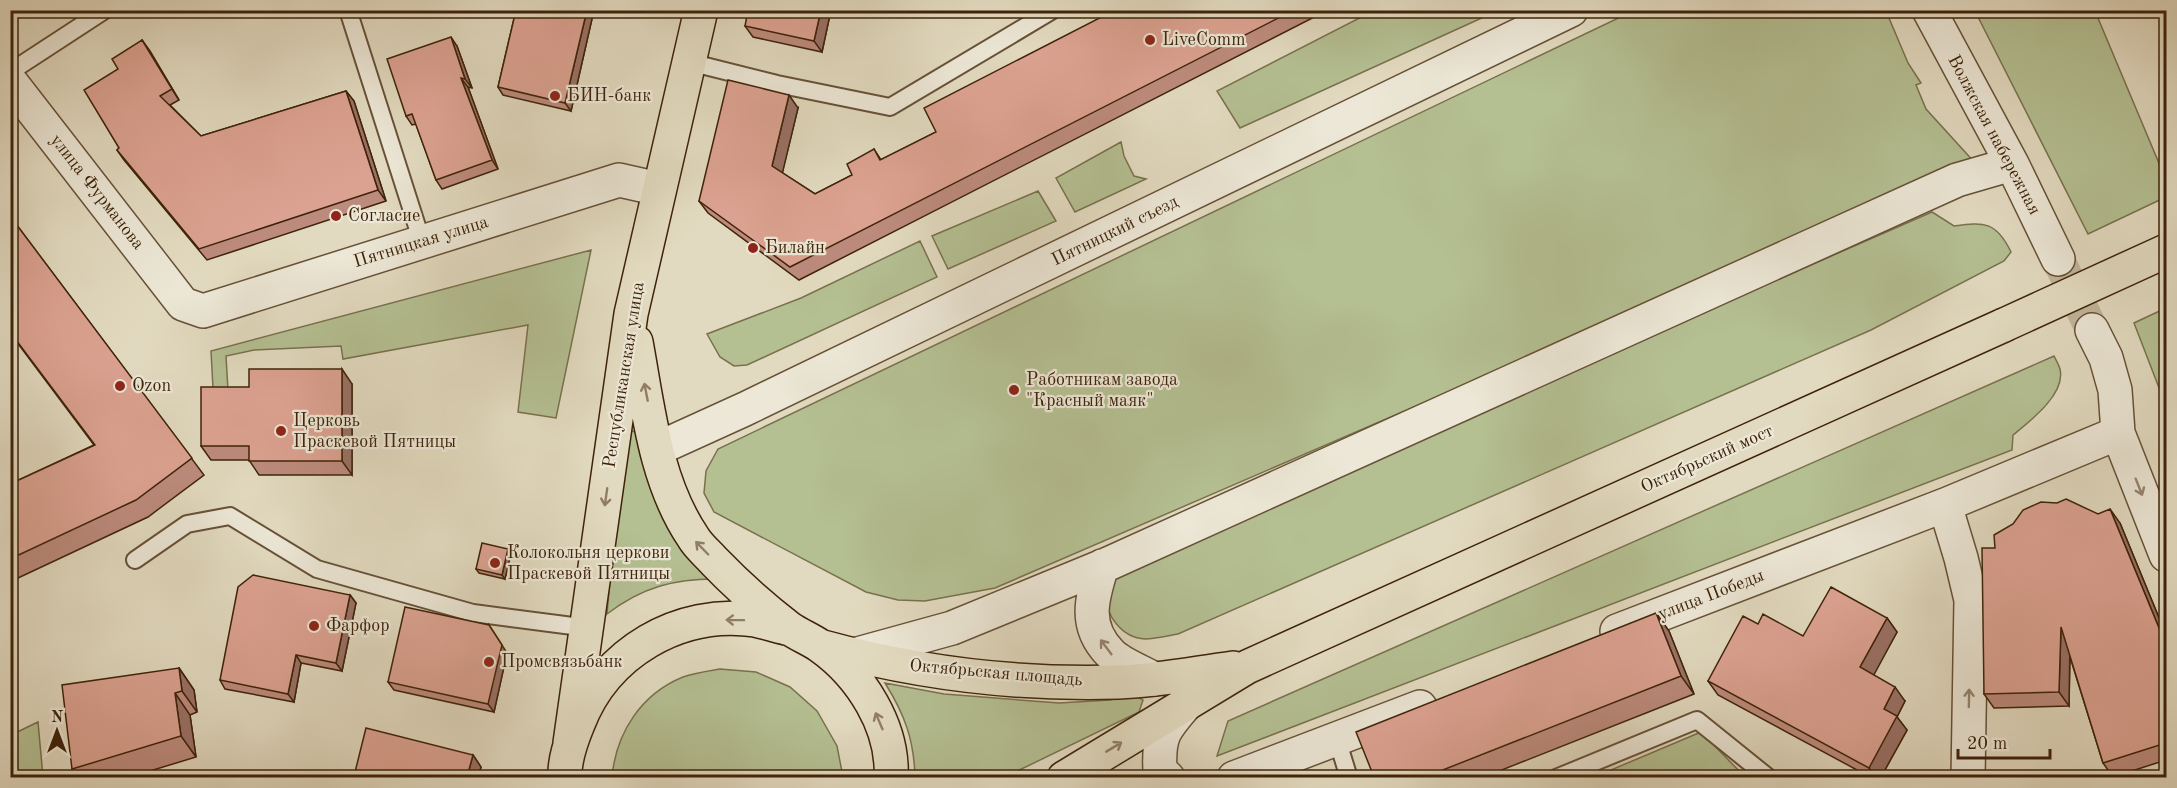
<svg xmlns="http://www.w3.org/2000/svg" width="2177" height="788" font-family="'Old Standard TT',serif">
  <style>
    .green { fill: #b4bf92; stroke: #79714e; stroke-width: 1.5 }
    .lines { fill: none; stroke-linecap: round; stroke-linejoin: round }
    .street-tunnel { stroke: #c1b59b; stroke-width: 33; stroke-dasharray: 33 16; stroke-linecap: butt }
    .lane-casing { stroke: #675137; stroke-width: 20 }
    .street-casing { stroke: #675137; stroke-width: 36 }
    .primary-casing { stroke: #3e2309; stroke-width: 36 }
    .lane { stroke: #ece7d6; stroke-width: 16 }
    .street { stroke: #ece7d6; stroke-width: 33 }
    .primary { stroke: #e2dac0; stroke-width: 33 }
    .primary-bridge-casing { stroke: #3e2309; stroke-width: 36; stroke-linecap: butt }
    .primary-bridge { stroke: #e2dac0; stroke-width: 33 }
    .wall { fill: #bd8b7d; stroke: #3e2309; stroke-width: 1.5 }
    .shaded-wall { fill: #9a7166; stroke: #3e2309; stroke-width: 1.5 }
    .building { fill: #dca291; stroke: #3e2309; stroke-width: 1.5 }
    .oneway { stroke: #907e64 }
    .oneway2 { stroke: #958570 }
    .poi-dot { fill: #8f2418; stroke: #ece7d6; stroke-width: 2 }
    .labels { text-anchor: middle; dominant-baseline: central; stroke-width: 4.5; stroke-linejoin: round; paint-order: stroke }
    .poi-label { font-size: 18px; fill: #3e2309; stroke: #ece7d6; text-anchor: start }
    .street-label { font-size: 18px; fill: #3e2309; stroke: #ece7d6 }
  </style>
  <rect width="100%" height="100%" fill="#e2dac0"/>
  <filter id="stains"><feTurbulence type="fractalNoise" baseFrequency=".00333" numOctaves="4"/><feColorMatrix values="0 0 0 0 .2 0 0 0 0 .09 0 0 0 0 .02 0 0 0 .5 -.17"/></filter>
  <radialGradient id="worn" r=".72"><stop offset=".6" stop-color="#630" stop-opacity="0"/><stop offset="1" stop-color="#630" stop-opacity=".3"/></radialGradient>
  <!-- green -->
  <path class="green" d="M1373,11H1497L1240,128L1217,91Z
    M1633,11H1886L1908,63L1921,83L1916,85L1926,109L1976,164L995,588L925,601L898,600L866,592L714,512L704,493L706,471L718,449Z
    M1975,11H2095L2166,180V197L2088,234Z
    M1121,142L1124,156L1134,176L1146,179L1075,212L1056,178Z
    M1038,191L1056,221L948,269L932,236Z
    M1932,212L1954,226C1984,222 1996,221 2011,252L2004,261L1871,330L1178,634C1167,636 1155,639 1145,639C1123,638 1103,615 1107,592C1109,584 1116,574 1120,567Z
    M920,241L937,277L747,365L734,366L720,357L707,334L801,298Z
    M591,250L556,418L518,412L528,325L343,359L341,346L254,350L226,356L228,390L213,388L211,351Z
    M2166,308V406L2134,323Z
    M2054,356C2056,360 2059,365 2060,369C2066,394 2030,421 2013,435L2012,450L1217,756L1228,721Z
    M633,431L640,435L720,579C676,578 642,587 607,614L623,435Z
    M720,669L756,672L790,687L817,711L837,746L843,777H612C616,733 641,694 683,677C694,673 708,671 720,669Z
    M885,683L944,694L1059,703L1110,700L1134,695L1143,700L1139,712L1005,777H915C914,740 905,715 885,683Z
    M38,722L43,777H11V735Z
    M1701,732L1745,777L1592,778Z"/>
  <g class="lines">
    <!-- street-tunnel -->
    <path class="street-tunnel" d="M2058,259L2092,330"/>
    <!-- lane casing -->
    <g class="lane-casing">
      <path id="lane" d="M348,10L422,242
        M689,62L777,84L890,107L1053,10
        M10,72L105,10
        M135,560L187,524L230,516L317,569L473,613L588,628
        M1337,739L1349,778
        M1556,778L1697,720L1769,778"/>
    </g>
    <!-- street casing -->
    <g class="street-casing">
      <path id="street" d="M1929,10L2012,164L2058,259
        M10,81L183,304L203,311L619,180L659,189
        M2092,330L2106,358L2115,390L2118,433L2166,555
        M657,449L745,409L1571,10
        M1945,505L1961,558L1971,600L1968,778
        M1102,566C1092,598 1083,625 1110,653C1119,663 1142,672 1154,679
        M1617,631L1945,505L2118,433
        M854,655L952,628L1108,564L1957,180L2012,164
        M1168,778L1160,770C1158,736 1164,729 1186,704
        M1234,778L1420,707"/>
    </g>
    <!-- primary casing -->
    <g class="primary-casing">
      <path id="primary" d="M636,342C648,407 655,481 693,537C698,546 707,553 714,561C737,585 762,607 789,628C799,635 810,639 820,646C861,675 894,727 891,778
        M823,647C918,673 1021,685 1119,682C1157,681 1195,673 1233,668
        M570,743L631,314L701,10
        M565,778C564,760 571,741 578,724C605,653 679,609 755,620C765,622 776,626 786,628
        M1064,778L1247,667L2004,325"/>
    </g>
    <!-- lane -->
    <use href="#lane" class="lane"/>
    <!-- street -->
    <use href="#street" class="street"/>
    <!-- primary -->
    <use href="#primary" class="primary"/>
    <!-- primary-bridge casing -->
    <g class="primary-bridge-casing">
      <path id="primary-bridge" d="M2004,325L2166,251"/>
    </g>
    <!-- primary-bridge -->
    <use href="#primary-bridge" class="primary-bridge"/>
  </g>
  <!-- wall -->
  <path class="wall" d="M516,10H594L571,111L503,95L498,87Z
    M831,10L822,52L753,37L745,26Z
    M1115,10H1328L799,280L708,213L699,201L798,108L782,173L815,194L852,175L874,149L881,160L936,132Z
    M142,40L179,100L170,105L201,136L346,91L354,101L386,201L207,260L124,160L117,150L119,148L118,69Z
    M457,46L472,88L468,87L498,169L442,189L436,180L416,124L412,125L406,116Z
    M10,216L204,475L148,517L18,578L14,572L10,574V484L94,445L10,333Z
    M352,384V475H259L249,460H211L201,446L249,387Z
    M2098,514L2120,523L2166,635V760L2113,777L2103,763L2070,657L2069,706L1994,708L1984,694L1995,548Z
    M508,549L511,553L505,579L479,573L476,569Z
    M350,595L356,603L342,671L301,663L294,702L225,689L220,680Z
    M1656,613L1669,631L1694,694L1484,777H1374Z
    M1887,618L1897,632L1873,675L1905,701L1897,717L1907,730L1881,777H1870L1718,695L1708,681L1758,624L1803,636Z
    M507,653L494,712L394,690L388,682Z
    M179,668L194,690L197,712L190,715L196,757L130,777H78L72,769Z
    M473,755L481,767L478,777H359L355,772Z"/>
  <!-- shaded-wall -->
  <path class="shaded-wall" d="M587,10H594L571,111L565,103Z
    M821,10H831L822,52L814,41Z
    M451,37L457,46L472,88L465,79Z
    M142,40L150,51L179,100L172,89Z
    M461,78L468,87L498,169L492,160Z
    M346,91L354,101L386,201L378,190Z
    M789,95L798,108L781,179L772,166Z
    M342,369L352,384V475L342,461Z
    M2110,509L2120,523L2166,635V645Z
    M508,549L511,553L505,579L502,575Z
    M350,595L356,603L342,671L336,663Z
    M1656,613L1669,631L1694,694L1681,676Z
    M1887,618L1897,632L1870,682L1860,667Z
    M489,625L507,653L494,712L488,704Z
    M2061,627L2070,641L2069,706L2059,692Z
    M296,655L301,663L294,702L288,694Z
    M179,668L194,690L197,712L182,691Z
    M1895,687L1905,701L1897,717L1907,730L1881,777H1875L1869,768L1884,709Z
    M175,693L190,715L196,757L181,736Z
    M473,755L481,767L478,777H467Z"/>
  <!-- building -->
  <path class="building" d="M516,10H587L565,103L498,87Z
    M748,10H821L814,41L745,26Z
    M1115,10H1294L790,267L699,201L728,80L789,95L772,166L815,194L852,175L847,164L874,149L880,160L936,132L924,108Z
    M451,37L465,79L461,78L492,160L436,180L412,114L406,116L387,59Z
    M142,40L172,89L160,96L201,136L346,91L378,190L199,249L117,150L119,148L84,90L118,69L112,59Z
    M10,216L192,458L136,500L10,559V484L95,445L10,332Z
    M249,369H342V461H249V446H201V387H249Z
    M2066,499L2098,514L2110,509L2166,645V743L2103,763L2061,627L2059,692L1984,694L1982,548H1995L1994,535L2013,524L2023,510L2041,502L2057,503Z
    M482,543L508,549L502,575L476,569Z
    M253,575L350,595L336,663L296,655L288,694L220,680L238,587Z
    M1831,587L1887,618L1860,667L1895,687L1884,709L1897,716L1869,768L1708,681L1743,616L1758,624L1763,614L1803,636Z
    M405,607L489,625L502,645L488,704L388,682Z
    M1656,613L1681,676L1425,777H1374L1356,732Z
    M179,668L182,691L175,693L181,736L72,769L62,685Z
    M366,728L473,755L467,777H373L374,776L355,772Z
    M218,774L219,777H194Z"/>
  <!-- one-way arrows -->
  <defs><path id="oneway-shaft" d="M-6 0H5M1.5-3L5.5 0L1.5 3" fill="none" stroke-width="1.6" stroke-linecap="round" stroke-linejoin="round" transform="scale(1.5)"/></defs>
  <g class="oneway">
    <use href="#oneway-shaft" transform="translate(646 392) rotate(-101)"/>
    <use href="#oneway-shaft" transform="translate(606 497) rotate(98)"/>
    <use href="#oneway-shaft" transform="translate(702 548) rotate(-134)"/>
    <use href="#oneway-shaft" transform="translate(735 620) rotate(-179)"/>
    <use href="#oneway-shaft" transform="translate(879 721) rotate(-113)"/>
    <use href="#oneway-shaft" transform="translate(1114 747) rotate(-31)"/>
  </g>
  <g class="oneway2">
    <use href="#oneway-shaft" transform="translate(2139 487) rotate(68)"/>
    <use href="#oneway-shaft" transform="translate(1106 647) rotate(-127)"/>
    <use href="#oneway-shaft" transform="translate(1969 698) rotate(-89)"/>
  </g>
  <!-- markers -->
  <g class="poi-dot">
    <circle cx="1150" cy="40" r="6"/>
    <circle cx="555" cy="96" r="6"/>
    <circle cx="336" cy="216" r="6"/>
    <circle cx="753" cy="248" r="6"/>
    <circle cx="120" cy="386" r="6"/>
    <circle cx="1014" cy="390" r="6"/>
    <circle cx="281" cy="431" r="6"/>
    <circle cx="495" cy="563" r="6"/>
    <circle cx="314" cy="626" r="6"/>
    <circle cx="489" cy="662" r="6"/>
  </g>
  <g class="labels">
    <!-- poi labels -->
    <g class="poi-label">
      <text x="1162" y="40">LiveComm</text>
      <text x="567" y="96">БИН-банк</text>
      <text x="348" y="216">Согласие</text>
      <text x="765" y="248">Билайн</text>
      <text x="1026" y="380">Работникам завода<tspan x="1026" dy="21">"Красный маяк"</tspan></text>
      <text x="132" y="386">Ozon</text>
      <text x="293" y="421">Церковь<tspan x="293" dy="21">Праскевой Пятницы</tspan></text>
      <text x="507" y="553">Колокольня церкови<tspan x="507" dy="21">Праскевой Пятницы</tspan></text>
      <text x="326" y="626">Фарфор</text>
      <text x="501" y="662">Промсвязьбанк</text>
    </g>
    <!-- street labels -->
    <g class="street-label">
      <text transform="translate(1994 135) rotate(62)">Волжская набережная</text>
      <text transform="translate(97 192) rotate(52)">улица Фурманова</text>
      <text transform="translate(1115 231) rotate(-26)">Пятницкий съезд</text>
      <text transform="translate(421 242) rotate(-17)">Пятницкая улица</text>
      <text transform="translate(624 375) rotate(-81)">Республиканская улица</text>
      <text transform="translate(1707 459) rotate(-24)">Октябрьский мост</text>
      <text transform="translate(1711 595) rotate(-21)">улица Победы</text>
      <text transform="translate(996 673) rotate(5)">Октябрьская площадь</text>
    </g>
  </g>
  <!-- margin -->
  <rect width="2177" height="788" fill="none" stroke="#e2dac0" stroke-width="36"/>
  <rect x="12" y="12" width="2153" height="764" fill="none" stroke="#3e2309" stroke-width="3"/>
  <rect x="18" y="18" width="2141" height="752" fill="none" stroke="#3e2309" stroke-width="1.5"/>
  <!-- north arrow -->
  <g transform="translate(57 731)" stroke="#ece7d6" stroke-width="4.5" paint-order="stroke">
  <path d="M0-4.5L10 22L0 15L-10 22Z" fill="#3e2309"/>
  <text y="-9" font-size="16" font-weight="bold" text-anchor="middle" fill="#3e2309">N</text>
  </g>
  <!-- scale -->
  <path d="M1958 749v9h92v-9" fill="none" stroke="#3e2309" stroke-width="3"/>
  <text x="1967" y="749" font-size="18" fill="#3e2309" stroke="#ece7d6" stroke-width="4.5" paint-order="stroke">20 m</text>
  <rect width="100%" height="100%" filter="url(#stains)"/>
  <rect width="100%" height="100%" fill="url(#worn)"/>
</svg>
